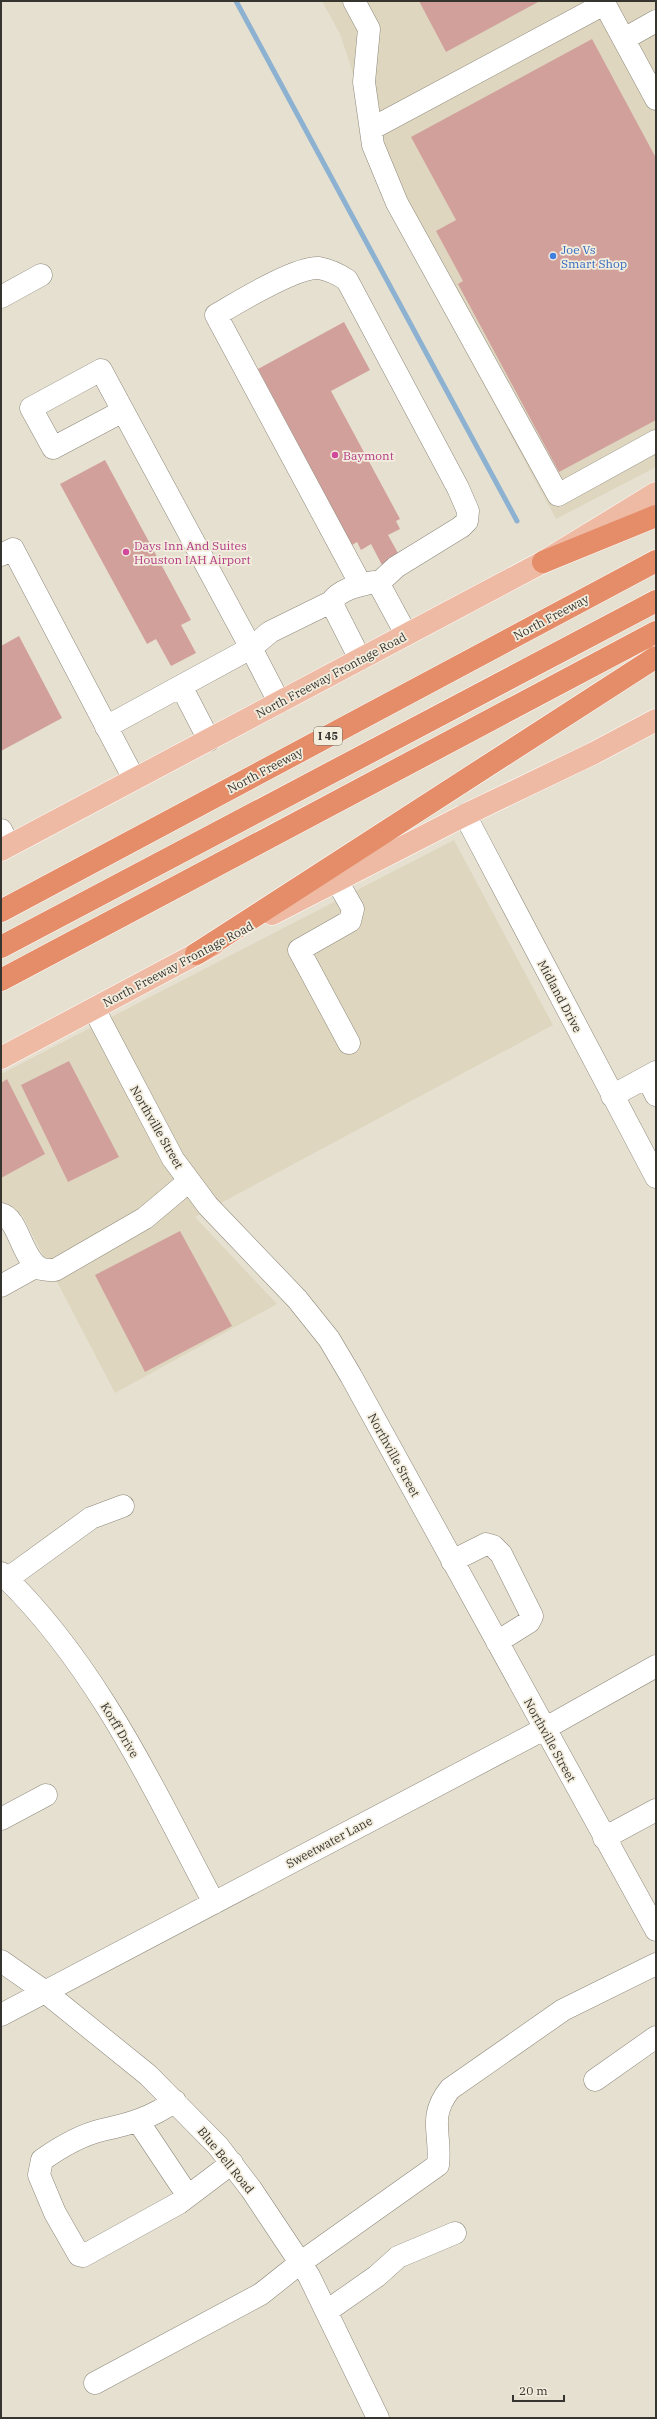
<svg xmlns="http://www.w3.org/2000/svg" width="657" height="2419" font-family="'IBM Plex Serif',serif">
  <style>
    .built { fill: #ded6bf }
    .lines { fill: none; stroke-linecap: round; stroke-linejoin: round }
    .stream { stroke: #8db1d0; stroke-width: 5 }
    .building { fill: #d2a09b }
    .minor-casing { stroke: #8d887a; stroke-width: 23 }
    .major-casing { stroke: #fff; stroke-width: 23 }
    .highway-casing { stroke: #fff; stroke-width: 23 }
    .minor { stroke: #fff; stroke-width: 22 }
    .major { stroke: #efbaa4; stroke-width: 22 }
    .highway { stroke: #e58c68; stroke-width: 22 }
    .shop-dot { fill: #3f7fe0; stroke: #f3edde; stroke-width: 1.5 }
    .hotel-dot { fill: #d1479c; stroke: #f3edde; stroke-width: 1.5 }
    .labels { text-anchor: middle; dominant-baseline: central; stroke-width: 3.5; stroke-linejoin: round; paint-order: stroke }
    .shield { fill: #f3edde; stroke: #6f6c63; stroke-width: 1 }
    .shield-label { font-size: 11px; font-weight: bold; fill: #36342e }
    .shop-label { font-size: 12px; fill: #366cbe; stroke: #f3edde; text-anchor: start }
    .hotel-label { font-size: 12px; fill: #b23c85; stroke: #f3edde; text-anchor: start }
    .street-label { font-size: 12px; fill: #36342e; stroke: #f3edde }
  </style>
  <rect width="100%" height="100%" fill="#e6e0d1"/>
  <!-- built -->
  <path class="built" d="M322,1H656V467L556,519L390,212L369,166L360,122L353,73L340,34Z
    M454,840L553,1025L195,1217L277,1304L115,1393L22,1215L1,1226V1074Z"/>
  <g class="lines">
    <!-- stream -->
    <path class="stream" d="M236,1L517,521"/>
  </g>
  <!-- building -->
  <path class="building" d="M419,1H540L446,52Z
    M592,39L656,158V420L559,472L458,284L463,281L436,231L456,220L411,137Z
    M344,322L370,370L331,391L400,519L396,521L400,529L388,535L399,555L382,565L371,544L361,550L357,542L352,545L258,369Z
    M105,460L191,620L181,625L196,653L171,666L156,639L147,644L60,484Z
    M19,636L62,718L1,751V646Z
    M69,1061L119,1157L68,1182L21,1085Z
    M7,1079L45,1154L1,1178V1083Z
    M180,1231L232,1326L145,1372L95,1275Z"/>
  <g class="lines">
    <!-- minor casing -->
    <g class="minor-casing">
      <path id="minor" d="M354,1L369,29L364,82L373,145L397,203L558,495L656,441
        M603,1L656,99
        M624,39L656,21
        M371,129L604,4
        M1,297L41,275
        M123,411L53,448L31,408L101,370L251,648L270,632L331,602
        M1,555L13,549L134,779
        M361,585L216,315C237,303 296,266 319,268C330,270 338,274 347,280L458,488L468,511L467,521L461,527L396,567L381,581L380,586L406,634
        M360,659L331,602C342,588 358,586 374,582
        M106,727L181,686
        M209,740L181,686L251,648L279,702
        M465,815L656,1177
        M1,830L9,845
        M337,881L353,909L350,921L299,950L349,1043
        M94,1009L173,1159L208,1206L297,1299L329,1339L351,1376L656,1930
        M647,1077L656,1095
        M612,1096L656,1072
        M1,1214C19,1218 22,1262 42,1269C46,1270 51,1270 55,1270L145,1218L189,1181
        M1,1286L37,1266
        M452,1561L486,1544L493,1546L501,1554L532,1616L529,1622L497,1642
        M1,1573C97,1665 153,1788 214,1903
        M7,1579L91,1518L123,1506
        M1,1819L46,1795
        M604,1838L656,1810
        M1,1961L44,1991L148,2075L218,2146L251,2189L309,2276L378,2418
        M1,2015L544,1729L656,1666
        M595,2080L656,2037
        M175,2101C151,2118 130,2124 102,2130C81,2135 59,2148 42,2160L39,2175L55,2213L79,2255L83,2256L179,2203L232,2163
        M138,2121L188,2196
        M327,2311L377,2276L398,2257L455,2233
        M95,2383L261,2294L300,2263L438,2165C442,2134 427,2118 450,2089L563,2010L656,1964"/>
    </g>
    <!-- major casing -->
    <g class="major-casing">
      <path id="major" d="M1,850L543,562L656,493
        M272,914L465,815L594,753L656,720
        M1,1058L213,945"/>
    </g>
    <!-- highway casing -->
    <g class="highway-casing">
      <path id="highway" d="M543,562L656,516
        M1,911L656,561
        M1,947L656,601
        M196,954L656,657
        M1,980L656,632"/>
    </g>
    <!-- minor -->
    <use href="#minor" class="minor"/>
    <!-- major -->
    <use href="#major" class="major"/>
    <!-- highway -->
    <use href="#highway" class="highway"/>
  </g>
  <!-- markers -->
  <circle class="shop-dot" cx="553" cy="256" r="4"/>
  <g class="hotel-dot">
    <circle cx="335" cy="455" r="4"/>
    <circle cx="126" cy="552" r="4"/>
  </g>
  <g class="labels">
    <!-- shield labels -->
    <rect class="shield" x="314" y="727" width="28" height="18" rx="3"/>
    <g class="shield-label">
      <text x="328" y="736">I 45</text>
    </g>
    <!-- shop labels -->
    <g class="shop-label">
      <text x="561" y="249">Joe Vs<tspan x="561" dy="14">Smart Shop</tspan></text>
    </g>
    <!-- hotel labels -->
    <g class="hotel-label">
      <text x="343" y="455">Baymont</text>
      <text x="134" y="545">Days Inn And Suites<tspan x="134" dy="14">Houston IAH Airport</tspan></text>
    </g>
    <!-- street labels -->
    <g class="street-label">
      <text transform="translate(551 617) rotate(-28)">North Freeway</text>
      <text transform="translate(331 675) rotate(-28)">North Freeway Frontage Road</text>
      <text transform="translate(265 770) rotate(-28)">North Freeway</text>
      <text transform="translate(178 964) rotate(-28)">North Freeway Frontage Road</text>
      <text transform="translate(560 996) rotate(62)">Midland Drive</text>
      <text transform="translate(157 1127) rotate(60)">Northville Street</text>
      <text transform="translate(394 1455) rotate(61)">Northville Street</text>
      <text transform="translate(120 1730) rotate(59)">Korff Drive</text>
      <text transform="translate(550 1740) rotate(61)">Northville Street</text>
      <text transform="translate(329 1842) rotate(-28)">Sweetwater Lane</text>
      <text transform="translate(226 2160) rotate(51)">Blue Bell Road</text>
    </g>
  </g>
  <!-- border -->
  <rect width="657" height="2419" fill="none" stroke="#36342e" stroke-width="4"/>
  <!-- scale -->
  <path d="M513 2395v6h51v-6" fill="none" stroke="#36342e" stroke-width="2"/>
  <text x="519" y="2395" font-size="12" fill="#36342e" stroke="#f3edde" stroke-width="3" paint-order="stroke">20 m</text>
</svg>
